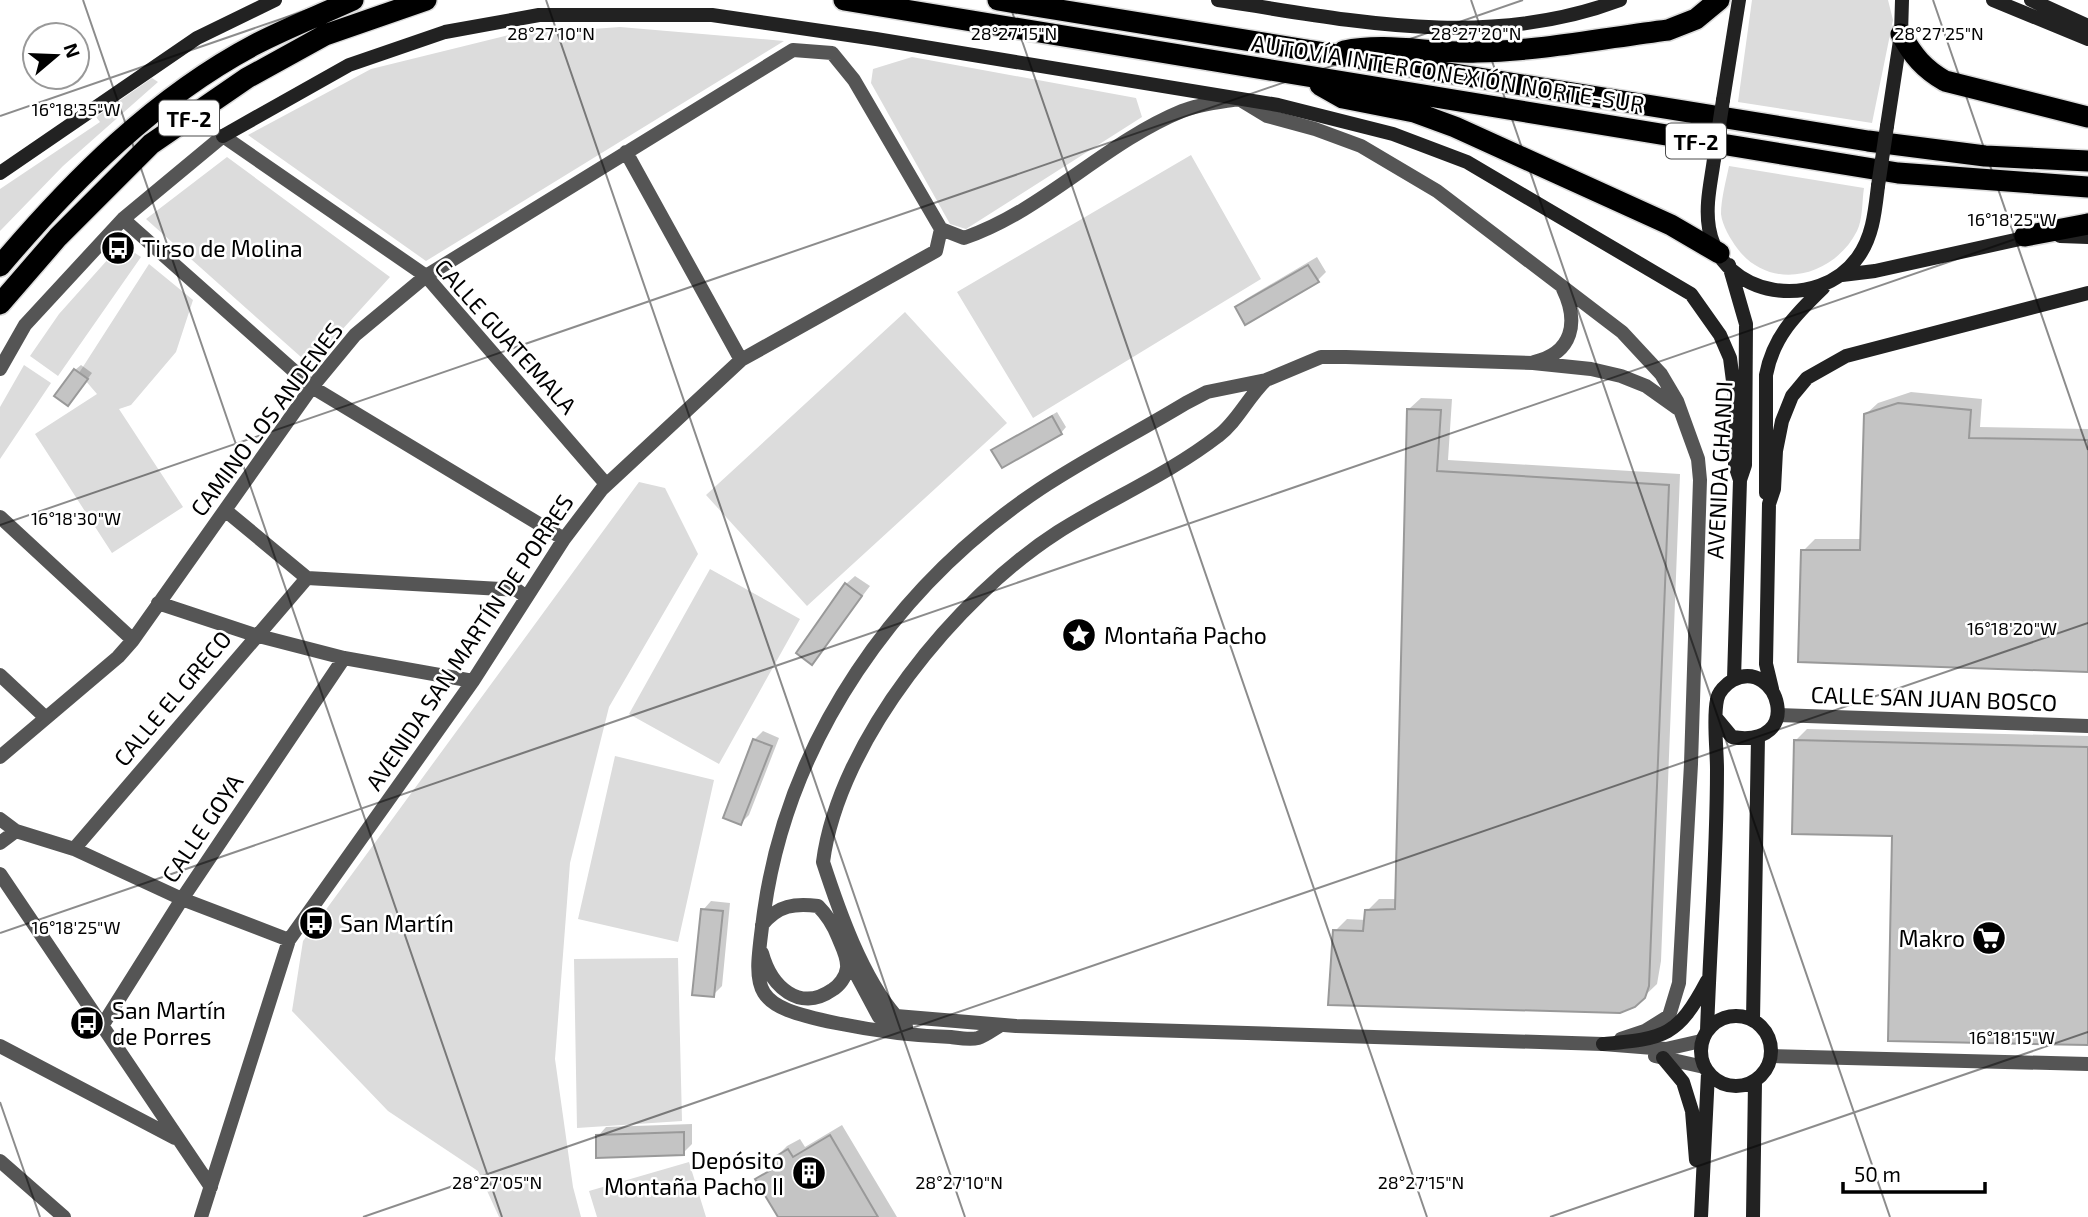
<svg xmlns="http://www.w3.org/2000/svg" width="2088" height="1217" font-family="'Exo 2',sans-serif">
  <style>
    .green { fill: #dcdcdc }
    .shadow { fill: #0003 }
    .building { fill: #c4c4c4; stroke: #999; stroke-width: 2 }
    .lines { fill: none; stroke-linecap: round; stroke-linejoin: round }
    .highway-casing { stroke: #dbdbdb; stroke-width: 24 }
    .street { stroke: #555; stroke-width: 14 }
    .secondary { stroke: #222; stroke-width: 14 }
    .highway { stroke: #000; stroke-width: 21 }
    .secondary-bridge { stroke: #222; stroke-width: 14 }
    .ticks { fill: none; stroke: #000; stroke-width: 2; stroke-opacity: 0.45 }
    .labels { text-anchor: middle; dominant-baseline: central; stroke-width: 5; stroke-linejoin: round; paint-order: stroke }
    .shield { fill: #fff; stroke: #4c4c4c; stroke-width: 2 }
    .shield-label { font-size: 21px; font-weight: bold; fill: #000 }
    .street-label { font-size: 23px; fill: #000; stroke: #fff }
    .poi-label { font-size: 23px; fill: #000; stroke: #fff; text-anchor: start }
    .ticks-label { font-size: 18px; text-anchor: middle; fill: #000; stroke: #fff; stroke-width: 5; stroke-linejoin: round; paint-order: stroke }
  </style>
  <rect width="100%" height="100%" fill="#fff"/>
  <!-- green -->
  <path class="green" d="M1752,0H1888L1893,20L1872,123L1738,102Z
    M620,27L784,41L426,261L248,135L371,69L509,35Z
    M912,57L1136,98L1142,117L966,229L950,224L871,83L873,69Z
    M152,78L158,82L63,166L0,231V189L100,122L96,117Z
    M1191,155L1261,279L1033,418L957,292Z
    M227,157L390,277L310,365L146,219Z
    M1729,166L1864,188C1862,200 1863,219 1857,231C1834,277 1770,293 1737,248C1731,240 1722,225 1721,214C1721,199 1726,181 1729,166Z
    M126,247L141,257L58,376L30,356L59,314L118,248Z
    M149,264L193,300L176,352L131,405L119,409L183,507L112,553L35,434L97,394L79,373Z
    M905,312L1007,423L807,606L706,495Z
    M24,365L51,383L0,459V407Z
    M639,482L665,488L698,554L609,707L570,863L555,1059L573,1187L581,1217H499L478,1171L388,1111L292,1011L303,941Z
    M710,569L800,619L719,764L629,714Z
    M615,756L714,780L678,942L578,919Z
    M678,958L682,1121L577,1128L574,959Z
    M689,1162L706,1217H597L589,1191Z"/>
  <!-- shadow -->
  <path class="shadow" d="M1317,257L1326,272L1318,280L1237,307L1246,299Z
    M81,365L92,373L73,399L75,370Z
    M1911,392L1982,399L1980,427L2088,429V671L1803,551L1815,539H1862L1866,414L1878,403Z
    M1421,398L1452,399L1448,460L1680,474L1661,961L1657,984L1634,1006L1335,931L1347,919L1366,920L1367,911L1379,899H1397L1409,409Z
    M1057,412L1066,427L1061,433L993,450Z
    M855,576L870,586L812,662L846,584Z
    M1807,729L2088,736V1044L1894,834L1795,741Z
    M763,731L779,738L749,815L741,823L754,740Z
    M711,901L730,903L722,986L713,995L703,910Z
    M692,1124V1144L683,1153L598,1136L606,1127Z
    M842,1125L897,1217H780L758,1180L778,1163L775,1158L787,1146L800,1139L805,1147Z"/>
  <!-- building -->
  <path class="building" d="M1308,265L1319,282L1245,325L1235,307Z
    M74,369L88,379L68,406L54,396Z
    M1898,403L1971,410L1969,438L2088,440V672L1798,662L1801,550H1860L1864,414Z
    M1407,409L1441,410L1437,471L1669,485L1649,986L1645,998L1635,1007L1620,1013L1328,1005L1333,930L1363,931L1365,910L1395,909Z
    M1052,416L1062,434L1002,468L991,450Z
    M845,583L862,596L812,665L796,653Z
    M753,739L772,746L741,825L723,818Z
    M1794,740L2088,747V1045L1888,1041L1892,836L1792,834Z
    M701,909L723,911L714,997L692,995Z
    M684,1132V1155L596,1158V1135Z
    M830,1135L878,1217H778L755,1179L778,1166L773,1158L788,1149L793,1157Z"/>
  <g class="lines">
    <!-- highway casing -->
    <g class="highway-casing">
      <path id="highway" d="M844,0L1898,173L2088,187
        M998,0L1868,141L1985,156L2088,161
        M1901,34C1913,56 1924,69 1945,81L2088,117
        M1344,51C1388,42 1432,54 1477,52C1540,51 1605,38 1668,30L1696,19L1719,0
        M1320,85L1343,98L1414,112L1455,127L1671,225L1719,253
        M2025,236L2088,224
        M0,266C73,180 155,97 256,44C287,28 320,15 353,0
        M0,304L58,237L151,144L247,78L325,35L426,0"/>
    </g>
    <!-- street -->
    <path class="street" d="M626,152L741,360
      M123,219L312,387L564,539
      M1534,362C1573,353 1579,322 1563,289
      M0,369L25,325L123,219L223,136L426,276L606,484
      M1266,380C1248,397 1237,422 1218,436C1169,474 1110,499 1058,532C957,597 839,740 823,862C839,911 862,977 896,1016L1016,1026L1603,1044L1666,1049L1701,1041
      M225,510L307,578L517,590L526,597
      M0,517L133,640
      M158,603L255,635L344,658L473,681
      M0,675L46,718
      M1778,715L2088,726
      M0,757L118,657L133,640L312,387L355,335L426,276L793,50L832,53L854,80L941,229L964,238C1043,211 1104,143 1182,111C1199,104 1221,102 1239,99L1267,116L1315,129L1361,146L1437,191L1622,332L1661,374L1677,401L1698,459L1700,480L1691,764L1679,983L1669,1016L1645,1031L1621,1039
      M0,819L16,831L74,849L182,899L289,940
      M0,843L16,831
      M74,849L307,578
      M0,874L211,1187
      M762,953C771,986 799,1013 832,990C839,986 846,977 847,968C848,957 842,947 838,937C833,924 828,916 818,906C795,903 778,905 762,925
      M848,959L879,1017L906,1027
      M1001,1025C994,1029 985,1036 978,1038C970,1040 959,1038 951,1037C912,1036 875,1031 836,1023C749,1005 753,994 764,912C788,739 896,585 1040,489C1087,458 1138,432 1186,403L1207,392L1266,380L1321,357H1346L1533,363L1591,369L1621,376L1646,386L1677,408
      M102,1026L182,899L344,658
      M0,1046L175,1138
      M1655,1056L1704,1067
      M1771,1056L2088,1064
      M0,1161L64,1217
      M201,1217L289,940L473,681L564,539L602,489L741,360L936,251L941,229"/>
    <!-- secondary -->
    <path class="secondary" d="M1218,0C1353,21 1488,50 1620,0
      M1993,0L2088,39
      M2031,0L2088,26
      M1723,100L1739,0
      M1887,126L1901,34L1902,0
      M223,136L349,65L445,32L539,15H712L876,39L1278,105L1393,134L1467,162L1691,294L1720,335L1730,358L1736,404L1735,465L1740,480
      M1714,159C1711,182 1705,205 1709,228C1721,299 1819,312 1858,257C1873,236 1875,211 1878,186
      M0,173L197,38L275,0
      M2060,236L2088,237
      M1729,265L1746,324L1745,465L1740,480L1734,679
      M1842,275L1875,271L2033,236
      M1766,493V375C1773,337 1796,314 1823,288
      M1772,689L1766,664L1769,504L1774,489L1776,451L1782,421L1792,396L1807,378L1846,356L2088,293
      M1701 1051a35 35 0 1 1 70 0a35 35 0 1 1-70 0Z
      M1753,1020L1758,737
      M1707,1031C1710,944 1717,856 1717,769C1717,749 1713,718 1717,700C1718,692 1726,684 1733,680C1778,657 1806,749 1732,737L1717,719
      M1603,1044C1664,1038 1677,1038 1707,981
      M1663,1058L1683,1082L1692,1111L1696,1160
      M1701,1217L1708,1073
      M1753,1217L1755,1082"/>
    <!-- highway -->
    <use href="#highway" class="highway"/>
    <!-- secondary-bridge -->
    <path class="secondary-bridge" d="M1714,159L1723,100
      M1878,186L1887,126"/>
  </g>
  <!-- ticks -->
  <path class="ticks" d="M83,0L502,1217M546,0L965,1217M1008,0L1427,1217M1471,0L1890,1217M1933,0L2088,450M0,116L336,0M0,525L1523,0M0,933L2088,214M0,1102L40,1217M363,1217L2088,623M1550,1217L2088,1032"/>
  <!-- icons -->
  <defs>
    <g id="bus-disc" transform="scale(1.75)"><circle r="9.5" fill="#000" stroke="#fff"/><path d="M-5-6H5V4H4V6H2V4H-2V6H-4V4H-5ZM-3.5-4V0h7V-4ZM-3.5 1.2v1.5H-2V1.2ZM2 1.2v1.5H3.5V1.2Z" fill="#fff"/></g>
    <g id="sight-disc" transform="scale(1.75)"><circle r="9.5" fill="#000" stroke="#fff"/><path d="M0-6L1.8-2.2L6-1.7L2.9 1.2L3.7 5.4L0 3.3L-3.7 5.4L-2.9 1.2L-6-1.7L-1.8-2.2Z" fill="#fff"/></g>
    <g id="supermarket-disc" transform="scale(1.75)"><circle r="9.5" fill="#000" stroke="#fff"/><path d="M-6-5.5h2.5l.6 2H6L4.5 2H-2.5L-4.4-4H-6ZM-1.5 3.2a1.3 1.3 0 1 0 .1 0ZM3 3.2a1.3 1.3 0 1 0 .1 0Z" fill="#fff"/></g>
    <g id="building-disc" transform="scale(1.75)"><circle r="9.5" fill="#000" stroke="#fff"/><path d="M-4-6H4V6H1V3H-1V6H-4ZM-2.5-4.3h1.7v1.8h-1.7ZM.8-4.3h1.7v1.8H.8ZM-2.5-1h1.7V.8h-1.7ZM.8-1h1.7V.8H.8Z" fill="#fff"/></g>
  </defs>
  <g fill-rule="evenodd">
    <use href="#bus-disc" x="118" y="248"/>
    <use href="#sight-disc" x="1079" y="635"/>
    <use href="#bus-disc" x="316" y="923"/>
    <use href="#supermarket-disc" x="1989" y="938"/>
    <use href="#bus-disc" x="87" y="1023"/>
    <use href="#building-disc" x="809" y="1173"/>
  </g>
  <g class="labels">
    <!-- shield labels -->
    <g class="shield">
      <rect x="159" y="100.5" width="60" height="35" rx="5"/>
      <rect x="1666" y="123.5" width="60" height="35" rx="5"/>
    </g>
    <g class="shield-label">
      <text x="189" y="118">TF-2</text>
      <text x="1696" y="141">TF-2</text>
    </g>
    <!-- street labels -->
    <g class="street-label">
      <text transform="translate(1448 73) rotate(9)">AUTOVÍA INTERCONEXIÓN NORTE-SUR</text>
      <text transform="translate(506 336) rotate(48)">CALLE GUATEMALA</text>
      <text transform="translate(266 419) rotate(-53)">CAMINO LOS ANDENES</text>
      <text transform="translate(1719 470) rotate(-87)">AVENIDA GHANDI</text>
      <text transform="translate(469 642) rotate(-56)">AVENIDA SAN MARTÍN DE PORRES</text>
      <text transform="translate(172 698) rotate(-50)">CALLE EL GRECO</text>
      <text transform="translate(1934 698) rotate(2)">CALLE SAN JUAN BOSCO</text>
      <text transform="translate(202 828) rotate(-56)">CALLE GOYA</text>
    </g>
    <!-- poi labels -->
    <g class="poi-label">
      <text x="142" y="248">Tirso de Molina</text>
      <text x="1104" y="635">Montaña Pacho</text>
      <text x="340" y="923">San Martín</text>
      <text x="1965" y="938" text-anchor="end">Makro</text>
      <text x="112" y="1010">San Martín<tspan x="112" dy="26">de Porres</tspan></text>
      <text x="784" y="1160" text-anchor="end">Depósito<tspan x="784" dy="26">Montaña Pacho II</tspan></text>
    </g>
  </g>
  <g class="ticks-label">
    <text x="1014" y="40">28°27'15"N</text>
    <text x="1939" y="40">28°27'25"N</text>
    <text x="551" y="40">28°27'10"N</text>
    <text x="1476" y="40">28°27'20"N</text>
    <text x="76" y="116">16°18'35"W</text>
    <text x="2012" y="226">16°18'25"W</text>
    <text x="76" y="525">16°18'30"W</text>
    <text x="2012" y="635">16°18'20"W</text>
    <text x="76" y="934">16°18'25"W</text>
    <text x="2012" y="1044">16°18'15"W</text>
    <text x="497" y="1189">28°27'05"N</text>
    <text x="959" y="1189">28°27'10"N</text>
    <text x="1421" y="1189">28°27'15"N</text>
  </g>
  <!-- north arrow -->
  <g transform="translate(56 56) rotate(71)"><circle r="33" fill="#ffffff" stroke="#999999" stroke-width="2"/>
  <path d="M0-5L12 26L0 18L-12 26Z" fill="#000000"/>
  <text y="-10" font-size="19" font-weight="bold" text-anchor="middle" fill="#000000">N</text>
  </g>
  <!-- scale -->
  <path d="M1843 1182v10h142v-10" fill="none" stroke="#000000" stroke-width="3.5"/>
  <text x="1854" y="1182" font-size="21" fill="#000000" stroke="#ffffff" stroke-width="5" paint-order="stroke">50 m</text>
</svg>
